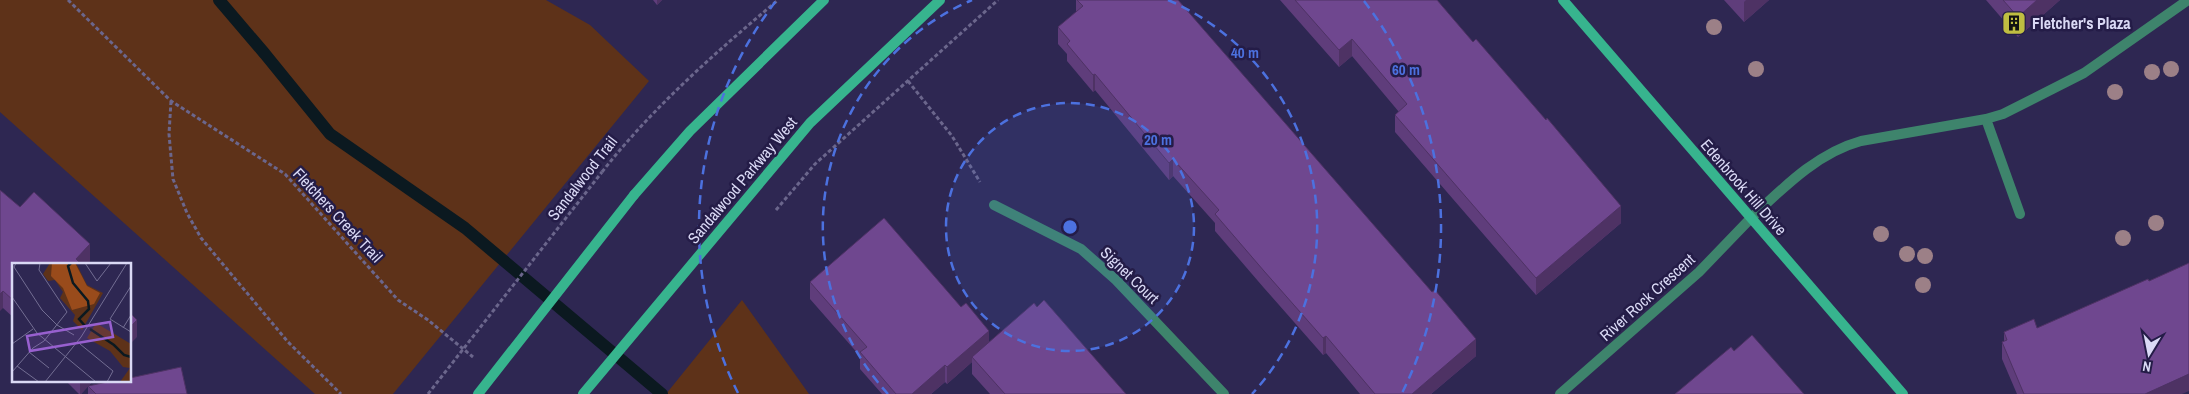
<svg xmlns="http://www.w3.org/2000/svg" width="2189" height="394" font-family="'Archivo Narrow',sans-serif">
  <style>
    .green { fill: #5e3219 }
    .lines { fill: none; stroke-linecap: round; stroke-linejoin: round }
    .stream { stroke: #0b1920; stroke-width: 12 }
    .path { stroke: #6b668c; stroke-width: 3; stroke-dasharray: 4 2.5; stroke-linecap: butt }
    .lane { stroke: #3e846c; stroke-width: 10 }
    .street { stroke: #3e846c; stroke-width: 10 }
    .secondary { stroke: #37b48e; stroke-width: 10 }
    .path-bridge { stroke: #6b668c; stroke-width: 3; stroke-dasharray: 4 2.5; stroke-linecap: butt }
    .secondary-bridge { stroke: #37b48e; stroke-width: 10 }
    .tree { fill: #9c8087 }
    .wall { fill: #5f3d7b }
    .shaded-wall { fill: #4e3264 }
    .building { fill: #6f478f; stroke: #4e3264 }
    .ring { fill: none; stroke: #4c71df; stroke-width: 2.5; stroke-dasharray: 9 6 }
    .labels { text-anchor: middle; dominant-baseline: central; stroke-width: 5; stroke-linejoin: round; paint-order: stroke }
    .poi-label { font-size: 16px; font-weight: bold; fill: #dad9f5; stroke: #241c47; text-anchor: start }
    .street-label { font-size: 16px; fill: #dad9f5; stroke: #241c47 }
    .inset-river { fill: none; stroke: #0b1920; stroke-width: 2.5 }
    .inset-road { fill: none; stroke: #736e93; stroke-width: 1 }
    .view { fill: #9860cf; fill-opacity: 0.15; stroke: #9860cf; stroke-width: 2.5 }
    .inset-edge { fill: none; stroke: #dad9f5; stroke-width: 2.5 }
    .centre { fill: #4c71df; stroke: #241c47; stroke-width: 2.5 }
    .ring-label { font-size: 15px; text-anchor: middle; font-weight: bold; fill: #4c71df; stroke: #241c47; stroke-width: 5; stroke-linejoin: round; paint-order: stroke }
  </style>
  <rect width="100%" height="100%" fill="#2e2752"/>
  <!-- green -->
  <path class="green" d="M0,0H546L590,25L649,81L393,394H315L0,112Z
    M742,300L809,394H666Z"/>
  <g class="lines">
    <!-- stream -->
    <path class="stream" d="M219,0L265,54L330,134L465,228L662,394"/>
    <!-- path -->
    <path class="path" d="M68,0L171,101L285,174L398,300L428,320L473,357
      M908,81L952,136L980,182
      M171,101L169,134L173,179L187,213L201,238L288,342L341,394
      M602,172C653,107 715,53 778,0
      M776,210L815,164L998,0"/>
    <!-- lane -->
    <path class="lane" d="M1986,119L2020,214
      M1751,218C1783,188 1817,153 1861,141L1986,119L2003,114L2084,73L2188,0"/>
    <!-- street -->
    <path class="street" d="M994,205L1081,249L1116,280L1224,394
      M1560,394L1699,272L1751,218"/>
    <!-- secondary -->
    <path class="secondary" d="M1563,0L1903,394
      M634,195L690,131L824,0
      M583,394L810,123L940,0"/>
    <!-- path-bridge -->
    <path class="path-bridge" d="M428,394L602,172"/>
    <!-- secondary-bridge -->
    <path class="secondary-bridge" d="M478,394L634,195"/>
  </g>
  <!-- trees -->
  <g class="tree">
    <circle cx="1714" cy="27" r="8"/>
    <circle cx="1756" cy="69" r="8"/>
    <circle cx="2171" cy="69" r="8"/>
    <circle cx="2152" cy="72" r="8"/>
    <circle cx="2115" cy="92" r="8"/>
    <circle cx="2156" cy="223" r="8"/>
    <circle cx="1881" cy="234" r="8"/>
    <circle cx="2123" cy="238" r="8"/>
    <circle cx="1907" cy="254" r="8"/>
    <circle cx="1925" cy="256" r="8"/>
    <circle cx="1923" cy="285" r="8"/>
  </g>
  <!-- wall -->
  <path class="wall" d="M653,0H662L657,5Z
    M1076,0H1178L1476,356L1431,394H1360L1326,353L1323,355L1264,288L1215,231V223L1173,176L1169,180L1095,90L1093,92L1067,61V54L1058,44V27L1076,12Z
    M1280,0H1437L1621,223L1536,295L1395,132V115L1399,112L1352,56L1339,67Z
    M1724,0H1769L1744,22Z
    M1986,0H2060L2018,37Z
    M0,190L20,207L90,261L87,264H14V318L3,308Z
    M810,282L989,342L1126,394H990L972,374V362L947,384L945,382L931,394H882L860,369V356L810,299Z
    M2037,328L2182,394H2017L2002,359V342H2004V332Z
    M65,380H94L81,394H79Z
    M88,386L187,394H88Z"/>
  <!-- shaded-wall -->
  <path class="shaded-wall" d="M657,0H662L657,5Z
    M1746,0H1769L1744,22V2Z
    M2037,0H2060L2018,37V17Z
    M1352,39V56L1339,67V50Z
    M1095,74V90L1093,92V75Z
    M1173,159V176L1169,180V163Z
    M1621,206V223L1536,295V278Z
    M90,244V261L87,264H76V259Z
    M3,291V308L0,311V294Z
    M137,320V337L130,344V327Z
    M989,331V347L972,357V362L947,384V367Z
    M1326,336V353L1323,355V338Z
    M1476,339V356L1431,394H1412Z
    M945,365V382L931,394H912Z
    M2189,374V391L2182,394H2145Z
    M80,380H94L81,394H80Z"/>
  <!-- building -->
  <path class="building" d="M1077,0H1178L1432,292L1435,290L1476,339L1412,394H1375L1326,336L1323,338L1264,271L1215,214L1219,210L1173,159L1169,163L1095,74L1093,75L1067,44L1070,41L1058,27L1083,6Z
    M1295,0H1437L1473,42L1476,39L1546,120L1547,118L1621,206L1536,278L1395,115L1407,104L1352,39L1339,50Z
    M2003,0H2037L2018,17Z
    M0,190L20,207L34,192L90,244L76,259L81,264H14V301L3,291L0,294Z
    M884,218L961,307L966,303L989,331L947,367L945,365L912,394H896L860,352L867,347L810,282Z
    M2189,263V374L2145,394H2024L2002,342L2007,340L2004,332L2034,319L2037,328L2148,279L2149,281Z
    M1044,300L1126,394H1005L972,357L1034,303L1037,307Z
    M130,313L137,320L130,327Z
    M1752,335L1804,394H1675L1731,347L1734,351Z
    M181,367L187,394H96L88,386L117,380H130V378Z"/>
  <!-- distance rings -->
  <circle cx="1070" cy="227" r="124" fill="#4c71df" fill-opacity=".12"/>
  <g class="ring">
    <circle cx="1070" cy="227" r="124"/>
    <path d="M888 394A247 247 0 0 1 972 0M1168 0A247 247 0 0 1 1252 394"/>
    <path d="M738 393A371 371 0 0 1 776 1M1364 1A371 371 0 0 1 1402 393"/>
  </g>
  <!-- icons -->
  <defs>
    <g id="building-square" transform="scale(1.25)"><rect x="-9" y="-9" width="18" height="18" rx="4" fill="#c0be41" stroke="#241c47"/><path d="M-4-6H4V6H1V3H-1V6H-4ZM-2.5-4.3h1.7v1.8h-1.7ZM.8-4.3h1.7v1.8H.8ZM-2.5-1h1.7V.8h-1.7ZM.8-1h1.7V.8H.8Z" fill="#111"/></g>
  </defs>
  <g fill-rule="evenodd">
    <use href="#building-square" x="2014" y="23"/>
  </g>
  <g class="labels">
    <!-- poi labels -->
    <g class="poi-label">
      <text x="2032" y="23">Fletcher's Plaza</text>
    </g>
    <!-- street labels -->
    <g class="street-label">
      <text transform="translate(582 178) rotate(-52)">Sandalwood Trail</text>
      <text transform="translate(742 180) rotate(-50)">Sandalwood Parkway West</text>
      <text transform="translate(1744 187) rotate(49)">Edenbrook Hill Drive</text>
      <text transform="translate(338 215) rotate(47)">Fletchers Creek Trail</text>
      <text transform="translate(1130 275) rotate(44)">Signet Court</text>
      <text transform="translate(1647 297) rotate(-42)">River Rock Crescent</text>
    </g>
  </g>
  <!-- overview -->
  <g transform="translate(12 263)">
    <rect width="119" height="119" fill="#2e2752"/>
    <path d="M38,0H64L75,22L91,30L70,67L61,58L63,52L48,35L51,29L43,17L36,18L31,11ZM84,60L119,81V119H108L118,105L111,104L98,88L75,75Z" fill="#5e3219"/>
    <path d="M40,0H63L75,23L88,30L82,41L60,47L51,25L39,13Z" fill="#994b1b"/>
    <path class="inset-river" d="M59,0L56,3L61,20L76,38L77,46L67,56L74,64M78,66L102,82L112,92L119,94"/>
    <path class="inset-road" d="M4,0L2,4L30,47L45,62L62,72M73,0L85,18L99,0M119,23L98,56L119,69M0,34L25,70L84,119M111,65L119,52M0,81L21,66M68,81L101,108L95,119M17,89L37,105M5,103L27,119M0,109L21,85L32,78L55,49L27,7L28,0M33,119L69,74L115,0"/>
    <path class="view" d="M98,59L101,74L18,88L15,73Z"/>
    <rect width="119" height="119" class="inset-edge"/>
  </g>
  <circle cx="1070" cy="227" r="8" class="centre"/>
  <g class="ring-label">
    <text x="1245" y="58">40 m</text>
    <text x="1406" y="75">60 m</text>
    <text x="1158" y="145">20 m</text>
  </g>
  <!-- north arrow -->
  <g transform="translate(2149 354) rotate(190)" stroke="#241c47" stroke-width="4" paint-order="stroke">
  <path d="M0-4L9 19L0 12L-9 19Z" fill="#dad9f5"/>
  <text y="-8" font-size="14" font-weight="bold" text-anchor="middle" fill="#dad9f5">N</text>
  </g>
</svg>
